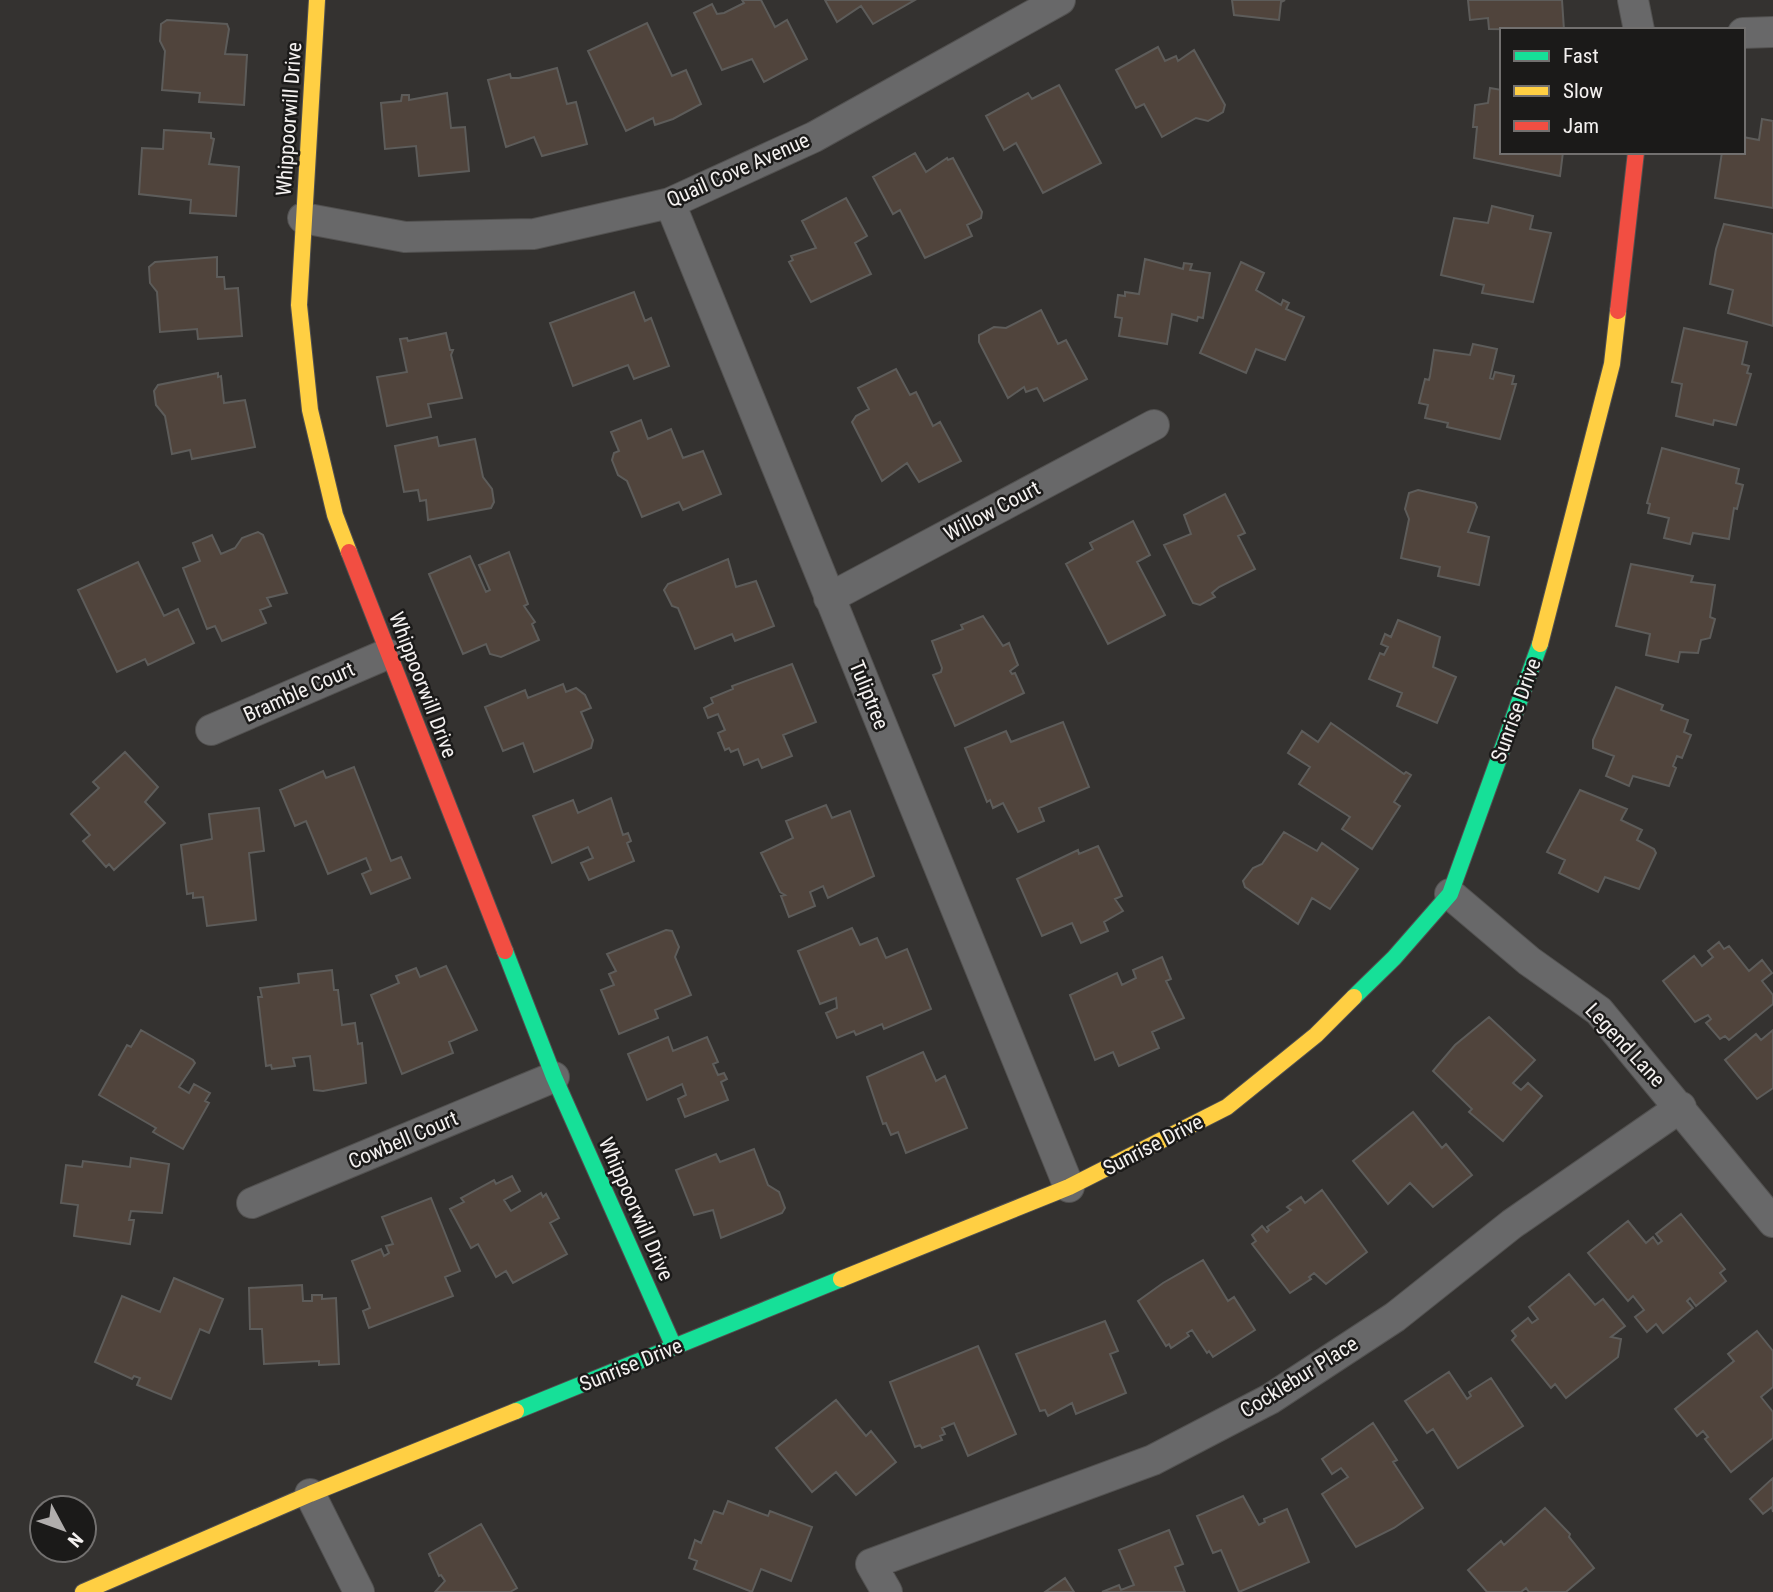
<svg xmlns="http://www.w3.org/2000/svg" width="1773" height="1592" font-family="'Roboto Condensed',sans-serif">
  <style>
    .building { fill: #50443c; stroke: #5d5c5a; stroke-width: 2 }
    .lines { fill: none; stroke-linecap: round; stroke-linejoin: round }
    .street-casing { stroke: #525150; stroke-width: 32 }
    .fast-casing { stroke: #525150; stroke-width: 18 }
    .slow-casing { stroke: #525150; stroke-width: 18 }
    .jam-casing { stroke: #525150; stroke-width: 18 }
    .street { stroke: #686869; stroke-width: 30 }
    .fast { stroke: #16e098; stroke-width: 16 }
    .slow { stroke: #ffcf43; stroke-width: 16 }
    .jam { stroke: #f24e42; stroke-width: 16 }
    .labels { text-anchor: middle; dominant-baseline: central; stroke-width: 5; stroke-linejoin: round; paint-order: stroke }
    .street-label { font-size: 21px; fill: #f4f1f0; stroke: #1b1a19 }
  </style>
  <rect width="100%" height="100%" fill="#343230"/>
  <!-- building -->
  <path class="building" d="M742,0H761L775,27L787,20L807,59L764,82L752,59L722,70L694,13L712,4L717,14L724,13L744,3Z
    M825,0H915L873,24L861,6L837,22Z
    M1232,0H1285L1281,2L1279,20L1234,15Z
    M1468,0H1562L1564,30L1489,29L1488,18L1470,20Z
    M167,20L227,24L229,29L225,54L247,55L244,105L199,102L200,93L162,90L165,51L160,41L161,24Z
    M647,23L672,76L686,70L701,104L673,119L655,125L653,118L626,131L588,51Z
    M1158,47L1165,61L1176,56L1178,61L1194,50L1225,105L1223,112L1208,121L1196,118L1162,137L1144,104L1136,108L1116,70Z
    M557,68L567,104L576,102L587,144L542,156L534,137L506,147L488,80L510,74L511,78H519Z
    M1059,85L1101,163L1043,193L1016,143L1004,150L986,116L1028,93L1032,99Z
    M1490,88L1502,90V152H1563L1560,176L1474,158L1477,127H1473L1475,105L1488,103Z
    M447,93L451,128L465,127L469,171L419,176L416,146L385,149L381,103L401,101L402,95H409V100Z
    M1762,119L1773,121V208L1715,198L1722,152H1743V137L1759,140Z
    M164,130L211,133V138L214,139L209,164L239,167L236,216L190,213L191,200L139,194L142,148L163,149Z
    M915,153L926,172L947,158L948,160L953,158L982,212L981,218L967,225L972,236L925,258L900,210L893,214L873,177Z
    M846,198L867,236L855,243L871,274L811,302L789,262L793,260L791,256L816,248L802,221Z
    M1492,206L1533,216L1530,229L1551,233L1533,302L1482,293L1484,285L1441,275L1454,218L1488,223Z
    M1724,224L1773,234V326L1728,313L1733,290L1710,284L1716,249Z
    M217,257V277H224L225,289L238,288L242,336L198,339L197,329L160,332L157,292L150,283L149,267L155,262Z
    M1145,259L1183,269L1184,263L1192,264L1190,270L1210,273L1203,318L1198,317L1197,321L1172,314L1167,344L1119,336L1122,318L1115,317L1118,295L1125,296V292L1139,294Z
    M1241,262L1264,273L1256,290L1281,305L1283,300L1289,303L1286,309L1304,317L1285,360L1256,349L1246,373L1200,353Z
    M634,292L645,321L651,318L669,366L634,379L628,365L573,386L550,323Z
    M1041,310L1058,344L1066,340L1087,379L1044,401L1037,388L1026,392L1024,387L1008,398L979,342V335L994,327L1006,328Z
    M1684,328L1747,342L1742,364L1749,366L1747,373L1751,374L1736,425L1714,420L1713,425L1676,416L1682,384L1672,382Z
    M446,333L450,350H453L451,355L462,398L428,404L431,417L387,426L377,377L407,372L400,339L407,338L408,341Z
    M1473,344L1497,349L1490,378L1493,379L1495,372L1514,376L1512,384H1516L1500,439L1447,427L1448,423L1425,418L1428,405L1419,403L1425,379L1429,380L1430,376L1434,350L1470,355Z
    M896,369L910,395L916,392L933,426L940,422L961,461L919,482L907,463L882,481L852,422L856,416L869,409L858,388Z
    M218,373V377L221,376L224,403L245,400L255,447L192,459L190,450L172,454L165,416L156,405L154,391L158,385Z
    M641,420L648,439L671,429L683,458L703,451L721,494L683,510L679,502L642,517L627,481L618,475L612,460L614,453L619,451L611,432Z
    M437,437L439,446L475,439L483,477L492,489L494,502L491,508L428,520L426,500L420,501L418,490L404,492L395,446Z
    M1662,448L1739,469L1736,483L1743,485L1737,509L1734,508L1729,539L1693,533L1690,544L1664,538L1669,518L1648,513L1650,504L1647,503Z
    M1418,490L1475,503L1477,507L1468,532L1489,537L1479,585L1438,576L1440,567L1401,558L1409,519L1405,509L1409,493Z
    M1225,494L1245,533L1238,536L1255,569L1219,587L1212,593L1215,597L1200,605L1193,603L1164,545L1191,534L1184,515Z
    M1133,521L1150,555L1137,562L1165,615L1108,644L1066,564L1093,549L1090,543Z
    M258,532L263,535L287,593L267,598L271,606L260,610L266,623L222,641L215,626L207,629L183,568L200,561L193,543L212,535L221,554L235,548L242,538Z
    M509,552L528,604L524,606L535,622L532,624L539,640L501,657L490,654L486,644L463,654L429,574L470,556L486,592L490,590L479,565Z
    M728,559L736,587L756,581L774,626L735,641L732,634L695,649L678,608L672,606L664,590L668,584Z
    M138,562L164,616L178,609L194,643L148,665L145,659L117,672L78,590Z
    M1631,564L1693,576L1691,582L1715,585L1710,617L1715,619L1710,638L1701,640L1698,653L1680,652L1678,662L1646,655L1650,634L1616,626Z
    M983,616L1003,646L1009,643L1018,665L1010,671L1012,674L1015,673L1024,693L955,726L933,675L941,672L942,668L932,641L963,629L961,625Z
    M1398,620L1440,637L1433,667L1456,677L1437,723L1397,706L1402,693L1369,679L1380,653L1384,655L1388,647L1381,644L1385,634L1391,637Z
    M792,664L816,722L783,735L792,756L762,768L758,759L744,765L738,749L731,752L729,748L725,750L718,733L725,730L718,714L708,718L704,708L713,703L711,698L733,689L732,686Z
    M563,684L566,692L576,688L585,695L591,708L581,712L593,740L591,748L534,772L523,743L503,751L485,707L525,690L528,698Z
    M1616,687L1663,705L1661,710L1688,720L1684,732L1691,735L1682,758L1677,756L1673,766L1676,768L1669,786L1633,776L1629,786L1606,776L1614,756L1593,748V740Z
    M1063,722L1089,787L1039,808L1044,821L1018,832L1003,803L993,808L990,800L987,802L965,748L1006,731L1011,742Z
    M1331,723L1404,774L1406,772L1411,775L1394,802L1400,806L1372,849L1342,829L1350,817L1299,784L1310,767L1288,753L1302,731L1318,742Z
    M125,752L158,787L145,802L165,823L114,870L109,864L106,867L83,841L90,835L71,814L99,788L93,782Z
    M354,767L391,861L401,857L410,878L371,894L362,874L371,870L366,858L328,874L306,821L295,826L280,790L323,771L326,778Z
    M1580,790L1627,809L1621,820L1642,830L1637,840L1654,849L1656,853L1639,889L1605,877L1598,892L1559,873L1565,860L1547,852Z
    M611,798L623,835L628,833L631,841L627,843L634,861L589,880L581,863L593,858L588,847L552,863L533,816L573,800L578,813Z
    M826,805L832,818L850,811L874,876L828,898L823,886L810,892L815,906L789,917L781,896L785,895L780,892L761,853L793,838L786,821Z
    M259,808L264,851L249,853L256,920L207,926L203,897L193,898V893L187,894L181,845L212,839L209,814Z
    M1284,832L1317,851L1322,843L1358,869L1330,909L1312,898L1298,924L1245,887L1243,881L1253,868L1262,864Z
    M1098,846L1122,896L1115,899L1123,911L1104,922L1108,931L1081,943L1072,923L1042,936L1017,879L1078,850L1079,854Z
    M852,928L860,945L877,938L886,958L907,949L931,1009L884,1029L882,1024L856,1035L854,1031L837,1038L826,1013L837,1008L836,998L820,1004L798,951Z
    M666,930L672,931L679,947L675,957L691,995L655,1010L658,1018L619,1034L601,990L614,985L609,974L616,971L607,954Z
    M1719,942L1724,949L1729,946L1749,971L1762,960L1772,973L1762,981L1773,995V1004L1729,1040L1725,1036L1720,1039L1706,1023L1711,1019L1708,1015L1695,1022L1663,981L1694,956L1702,966L1713,957L1708,951Z
    M1162,957L1171,979L1166,981L1184,1018L1152,1032L1159,1048L1119,1066L1113,1052L1095,1060L1070,995L1117,973L1122,985L1136,978L1133,970Z
    M446,966L477,1030L449,1042L453,1053L402,1074L371,995L399,983L396,976L416,968L420,977Z
    M332,970L334,990H338L342,1025L355,1023L358,1044L362,1043L366,1083L323,1091L314,1090L310,1056L293,1058L295,1066L272,1069L271,1065L266,1066L258,997H262L260,988L299,983L298,974Z
    M1489,1017L1535,1060L1513,1083L1521,1090L1528,1083L1542,1096L1503,1141L1469,1112L1472,1109L1433,1071L1455,1045Z
    M141,1030L193,1060L195,1063L179,1087L189,1093L194,1084L210,1093L205,1101L209,1103L183,1149L153,1132L156,1128L99,1095L127,1045L131,1047Z
    M1773,1030V1088L1757,1099L1725,1060L1756,1034L1761,1040Z
    M668,1037L673,1051L707,1037L718,1062L713,1064L718,1075L724,1073L727,1079L721,1082L728,1100L685,1117L678,1099L686,1095L682,1084L647,1100L628,1054Z
    M923,1052L936,1081L945,1076L967,1128L906,1153L898,1132L891,1135L886,1123L883,1124L867,1077Z
    M1413,1112L1442,1148L1446,1144L1472,1175L1433,1207L1410,1183L1388,1204L1353,1161Z
    M754,1149L768,1185L779,1192L785,1208L782,1213L721,1238L713,1210L694,1215L676,1170L716,1154L720,1162Z
    M131,1158L169,1164L162,1213L131,1211L129,1220H134L130,1244L74,1236L78,1205L61,1203L66,1165L82,1167L83,1161L130,1167Z
    M512,1176L520,1191L504,1200L511,1211L541,1193L543,1197L546,1194L559,1218L550,1223L567,1254L513,1283L506,1271L496,1277L478,1244L471,1248L450,1209L464,1202L461,1198L494,1180L496,1184Z
    M1322,1190L1367,1252L1326,1284L1314,1273L1309,1277L1311,1279L1290,1293L1252,1244L1256,1241L1252,1235L1262,1226L1267,1232L1269,1230L1267,1227L1291,1210L1287,1207L1301,1197L1305,1203Z
    M431,1198L460,1271L445,1277L453,1296L369,1328L363,1311L370,1308L352,1261L381,1249L384,1256L389,1253L386,1246L393,1244L382,1217Z
    M1681,1214L1725,1269L1720,1273L1726,1281L1696,1306L1690,1298L1687,1301L1693,1308L1663,1333L1656,1324L1647,1332L1635,1317L1644,1310L1633,1296L1628,1301L1588,1253L1628,1221L1646,1243L1653,1237L1658,1244L1662,1241L1656,1234Z
    M1203,1260L1228,1301L1234,1297L1255,1330L1213,1357L1209,1351L1207,1353L1192,1330L1187,1333L1189,1336L1171,1348L1169,1344L1166,1346L1138,1301L1163,1283Z
    M1569,1274L1595,1305L1603,1299L1625,1326L1611,1337L1621,1339L1618,1357L1566,1398L1555,1384L1551,1388L1512,1340L1516,1336L1512,1331L1528,1318L1532,1323L1538,1319L1529,1307Z
    M174,1278L223,1299L209,1333L200,1329L171,1399L137,1385L140,1378L134,1376L132,1379L95,1362L122,1296L160,1312Z
    M302,1285L303,1301H312V1295H322V1299L336,1298L339,1364L319,1365V1361L264,1364L262,1329H250L249,1288Z
    M1105,1321L1118,1351L1110,1354L1126,1393L1076,1414L1072,1403L1048,1416L1045,1410L1040,1411L1016,1354Z
    M1757,1331L1773,1351V1387L1761,1397L1773,1412V1438L1731,1472L1705,1439L1708,1437L1703,1431L1697,1436L1675,1409L1734,1361L1728,1354Z
    M978,1346L1016,1434L968,1456L954,1423L942,1428L945,1434L940,1436L942,1440L922,1448L920,1445L915,1447L890,1382Z
    M1449,1372L1467,1399L1471,1396L1469,1392L1491,1378L1523,1426L1458,1468L1433,1429L1427,1433L1405,1401Z
    M836,1400L866,1436L871,1431L896,1462L856,1495L836,1472L812,1492L776,1448Z
    M1373,1423L1397,1460L1393,1462L1423,1508L1394,1528L1356,1547L1322,1494L1348,1477L1341,1468L1332,1474L1322,1459Z
    M1773,1478V1512L1772,1507L1763,1514L1750,1499Z
    M1243,1496L1259,1525L1265,1522L1264,1519L1287,1509L1309,1562L1239,1592L1221,1550L1213,1553L1197,1516Z
    M728,1501L768,1516L770,1511L812,1527L791,1581L761,1569L752,1592L694,1569L697,1561L689,1558L695,1540L701,1543L714,1511L723,1514Z
    M1545,1508L1570,1534L1569,1537L1594,1568L1566,1592H1529L1526,1588L1521,1592H1487L1468,1570L1501,1541L1504,1545Z
    M481,1524L517,1588L510,1592H435L445,1581L441,1575L439,1576L429,1554Z
    M1169,1530L1183,1564L1175,1567L1185,1592H1102L1119,1585L1121,1590L1134,1585L1119,1550Z
    M1065,1578L1074,1592H1045Z"/>
  <g class="lines">
    <!-- street casing -->
    <g class="street-casing">
      <path id="street" d="M1633,0L1639,30
        M1743,33L1773,32
        M670,203L1069,1187
        M303,218L405,237L534,234L670,203L814,137L1060,0
        M829,598L1154,425
        M211,730L387,654
        M1450,894L1529,961L1599,1011L1773,1222
        M252,1203L554,1077
        M310,1494L359,1592
        M887,1592L871,1564L1153,1460L1270,1399L1395,1317L1512,1224L1681,1107"/>
    </g>
    <!-- fast casing -->
    <g class="fast-casing">
      <path id="fast" d="M505,951L554,1077L674,1347
        M1354,997L1394,958L1450,894L1540,644
        M516,1411L841,1279"/>
    </g>
    <!-- slow casing -->
    <g class="slow-casing">
      <path id="slow" d="M317,0L299,305L310,410L335,515L349,552
        M1540,644L1612,364L1618,311
        M841,1279L1069,1187L1227,1107L1316,1035L1354,997
        M83,1592L310,1494L516,1411"/>
    </g>
    <!-- jam casing -->
    <g class="jam-casing">
      <path id="jam" d="M1618,311L1636,152
        M349,552L505,951"/>
    </g>
    <!-- street -->
    <use href="#street" class="street"/>
    <!-- fast -->
    <use href="#fast" class="fast"/>
    <!-- slow -->
    <use href="#slow" class="slow"/>
    <!-- jam -->
    <use href="#jam" class="jam"/>
  </g>
  <g class="labels">
    <!-- street labels -->
    <g class="street-label">
      <text transform="translate(289 119) rotate(-86)">Whippoorwill Drive</text>
      <text transform="translate(738 170) rotate(-24)">Quail Cove Avenue</text>
      <text transform="translate(992 511) rotate(-28)">Willow Court</text>
      <text transform="translate(423 685) rotate(69)">Whippoorwill Drive</text>
      <text transform="translate(299 692) rotate(-24)">Bramble Court</text>
      <text transform="translate(869 695) rotate(68)">Tuliptree</text>
      <text transform="translate(1516 710) rotate(-70)">Sunrise Drive</text>
      <text transform="translate(1625 1045) rotate(47)">Legend Lane</text>
      <text transform="translate(403 1140) rotate(-23)">Cowbell Court</text>
      <text transform="translate(1153 1145) rotate(-27)">Sunrise Drive</text>
      <text transform="translate(636 1209) rotate(66)">Whippoorwill Drive</text>
      <text transform="translate(631 1365) rotate(-22)">Sunrise Drive</text>
      <text transform="translate(1299 1377) rotate(-32)">Cocklebur Place</text>
    </g>
  </g>
  <!-- legend -->
  <rect x="1500" y="28" width="245" height="126" fill="#1b1a19" stroke="#72706f" stroke-width="2"/>
  <rect x="1514" y="51" width="35" height="10" fill="#16e098" stroke="#72706f" stroke-width="2"/>
  <text x="1563" y="63" font-size="21" fill="#f4f1f0">Fast</text>
  <rect x="1514" y="86" width="35" height="10" fill="#ffcf43" stroke="#72706f" stroke-width="2"/>
  <text x="1563" y="98" font-size="21" fill="#f4f1f0">Slow</text>
  <rect x="1514" y="121" width="35" height="10" fill="#f24e42" stroke="#72706f" stroke-width="2"/>
  <text x="1563" y="133" font-size="21" fill="#f4f1f0">Jam</text>
  <!-- north arrow -->
  <g transform="translate(63 1529) rotate(131)"><circle r="33" fill="#1b1a19" stroke="#72706f" stroke-width="2"/>
  <path d="M0-5L12 26L0 18L-12 26Z" fill="#b1aead"/>
  <text y="-10" font-size="19" font-weight="bold" text-anchor="middle" fill="#f4f1f0">N</text>
  </g>
</svg>
